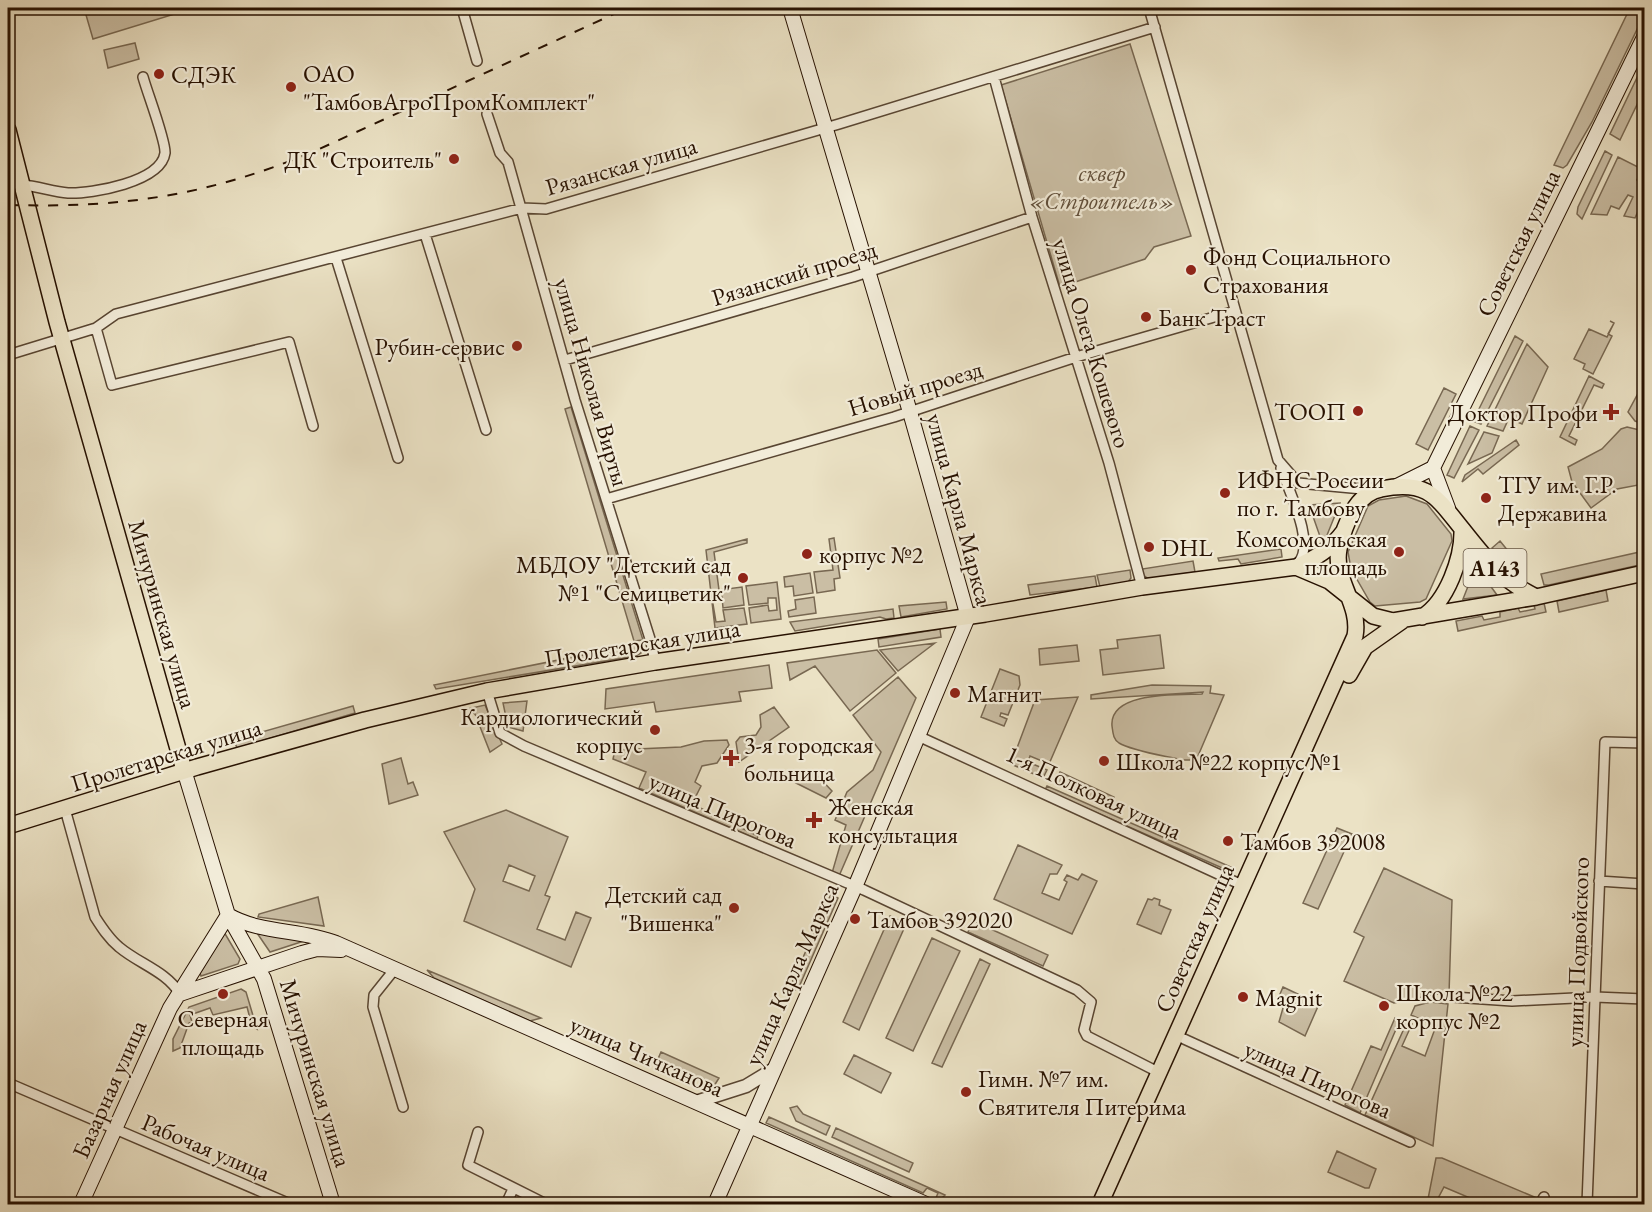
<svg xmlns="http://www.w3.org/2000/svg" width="1652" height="1212" font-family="'EB Garamond',serif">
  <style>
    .green { fill: #cabea4; stroke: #786852; stroke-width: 1.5; fill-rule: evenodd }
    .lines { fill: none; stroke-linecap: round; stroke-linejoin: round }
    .minor-casing { stroke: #584532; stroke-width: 12 }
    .tertiary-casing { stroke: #584532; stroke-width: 15 }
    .secondary-casing { stroke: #271101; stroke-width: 16 }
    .primary-casing { stroke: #271101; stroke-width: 18 }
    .minor { stroke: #f2ecd9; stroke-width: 9 }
    .tertiary { stroke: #f2ecd9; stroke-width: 12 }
    .secondary { stroke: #f2ecd9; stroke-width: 14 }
    .primary { stroke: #ebe2c5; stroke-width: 15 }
    .rail { stroke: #271101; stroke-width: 2; stroke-dasharray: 10 10; stroke-linecap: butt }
    .poi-dot { fill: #8f2418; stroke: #f2ecd9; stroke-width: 2 }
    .labels { text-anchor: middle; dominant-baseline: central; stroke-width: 4.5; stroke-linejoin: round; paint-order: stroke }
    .shield { fill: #f2ecd9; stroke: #645342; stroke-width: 1.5 }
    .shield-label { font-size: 22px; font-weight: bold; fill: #271101 }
    .poi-label { font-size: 24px; fill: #271101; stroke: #f2ecd9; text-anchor: start }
    .street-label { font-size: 24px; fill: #271101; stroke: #f2ecd9 }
    .park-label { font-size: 24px; font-style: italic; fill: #604e3a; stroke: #f2ecd9 }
  </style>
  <rect width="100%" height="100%" fill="#ebe2c5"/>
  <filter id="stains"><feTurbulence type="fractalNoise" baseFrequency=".00333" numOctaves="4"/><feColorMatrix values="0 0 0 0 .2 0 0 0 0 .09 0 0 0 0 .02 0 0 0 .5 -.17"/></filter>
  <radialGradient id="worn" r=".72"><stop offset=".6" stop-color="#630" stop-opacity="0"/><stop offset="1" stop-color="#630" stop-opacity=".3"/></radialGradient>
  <!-- green -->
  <path class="green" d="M84,8H191V9L93,39Z
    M1630,8H1644V15L1592,122L1567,165L1563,168L1554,165Z
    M135,43L139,59L108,68L104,50Z
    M1130,44L1191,236L1154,247L1145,259L1060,287L1001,85Z
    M1644,63V90L1620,140L1610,134Z
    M1605,151L1612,155L1582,219L1577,214L1578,207Z
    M1618,157L1642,169L1637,180C1648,194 1642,202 1635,218L1624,216L1633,197L1628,195L1619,209L1611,206L1607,215L1591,214Z
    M1610,321L1614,323L1608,334L1612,336L1593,374L1583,369L1585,364L1574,359L1589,329L1607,337L1614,323Z
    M1515,336L1523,341L1481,424L1473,421Z
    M1527,344L1548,367L1522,424L1509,418L1503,431L1487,426Z
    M1589,376L1604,384L1602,388L1594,385L1569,436L1577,440L1575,445L1560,437Z
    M1642,386L1644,388V424L1635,421L1628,412Z
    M1444,388L1456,394L1428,450L1416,444Z
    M571,407L643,640L634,641L565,409Z
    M1470,426L1479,430L1454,478L1447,475Z
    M1627,427L1644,431V484L1617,489L1591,508L1572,482L1568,467L1602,449L1621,429Z
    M1484,432L1499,436L1492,453L1468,464Z
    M1516,440L1519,445L1483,474L1478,469L1462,482L1465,475Z
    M1406,496L1427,504L1451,534L1452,541L1426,599L1420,602L1375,606L1370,602L1351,569L1348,552L1368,506L1379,500Z
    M1340,503L1323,545L1309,505Z
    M834,538L840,578L834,579L835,590L817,593L814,572L833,570L829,539Z
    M747,539V543L714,552L719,590L742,587L744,605L723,608L722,597L712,598L716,622L725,621L723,610L744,608L747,624L715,628L706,550Z
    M1500,541L1526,573L1518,579L1492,548Z
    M1281,549L1282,557L1241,564L1238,559L1219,561L1218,558Z
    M1644,551V564L1549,585H1544L1541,574Z
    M1193,561L1195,572L1149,579L1143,575L1142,569Z
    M1476,566L1497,595L1463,599Z
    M1130,570L1131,578L1128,582L1100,587L1097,575Z
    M810,573L813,593L794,596L793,586L785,587L784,577Z
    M1095,576L1097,587L1030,595L1028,585Z
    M777,582L781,619L751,623L749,608L768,605L769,611L777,610L776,598H768V603L749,605L746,586Z
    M1606,590L1608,601L1559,612L1557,601Z
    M814,597L816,613L789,617L788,611L796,609L795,600Z
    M946,602L947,609L901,617L899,606Z
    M1544,603L1546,612L1458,631L1456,621L1482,616L1484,620L1500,617V612L1518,608L1520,612L1535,609L1534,605Z
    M893,609L894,618L886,619L880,617L795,631L790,622Z
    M940,629L941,637L879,647L878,639Z
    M1160,635L1164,668L1103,675L1100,650L1118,648L1117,640Z
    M643,643L641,653L636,656L436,689L434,685Z
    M935,643L898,671L880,650Z
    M1077,645L1079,661L1040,665L1039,649Z
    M877,650L896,673L850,711L815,666L790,680L787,663Z
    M769,665L772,688L739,692L741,701L656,712L654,702L605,709L606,689Z
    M1000,669L1019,676L1020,685L1008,715L1001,713L1000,716L1007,719L1004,726L981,717Z
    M898,677L916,698L839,876L832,873L846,825L835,820L847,792L873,770L881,752L853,715Z
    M1152,685L1211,686L1210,693L1224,695L1198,756L1190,760H1182C1166,756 1132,751 1119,743C1113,739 1113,733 1112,726C1109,691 1179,695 1202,694L1203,692L1091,699V695Z
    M1078,697L1049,764L1030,756L1028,762L1047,770L1043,778L1011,764L1035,700Z
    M527,701L523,731L508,727L503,703Z
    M485,705L502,744L490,752L475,714L467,709Z
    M353,706L355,713L237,748L234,740Z
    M774,707L789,727L739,762L736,742L740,737L756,735L761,727L760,715Z
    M727,740L729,745L717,763L702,766L695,782L701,786L692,804L758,836L757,839L639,788L646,772L613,759L615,750L681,747L704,741Z
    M401,758L408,784L413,782L418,795L389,804L382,764Z
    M812,770L832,791L826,798L796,783Z
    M1060,772L1114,797L1109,808L1055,783Z
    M1047,786L1231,867L1229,871L1045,790Z
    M506,810L568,837L545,895L550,897L537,929L565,940L576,912L591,918L571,967L464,921L475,889L444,832ZM509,865L535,876L529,891L503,881Z
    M1337,828L1352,834L1318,909L1303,903Z
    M1018,845L1062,865L1057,874H1050L1042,893L1059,900L1067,882L1064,880L1067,875L1078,880L1082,874L1097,881L1072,934L994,899Z
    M1384,868L1452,900L1449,994H1436L1394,1003L1344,981L1364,937L1354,932Z
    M831,894L838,898L799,987L795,990L790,987Z
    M318,897L324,926L258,917L259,914Z
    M1154,898L1160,900L1159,905L1171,910L1161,934L1137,924L1148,899L1152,900Z
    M890,916L906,924L859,1030L843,1022Z
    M973,921L1048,955L1043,966L968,932Z
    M224,932L240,959L238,964L201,976L200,973Z
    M257,933L304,941L270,952Z
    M932,938L960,951L913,1051L886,1038Z
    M980,959L990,964L942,1067L932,1063Z
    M427,970L541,1018L530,1021L434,978Z
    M1283,987L1319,1004L1305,1036L1279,1022L1283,1008L1277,1001Z
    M241,989L246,992L257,1029L252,1026L247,1007L213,1015L210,1008L190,1015L192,1022L189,1023L180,1048L173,1051V1039L189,1007Z
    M1430,1002L1448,1004L1433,1146L1365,1115L1407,1022L1412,1024L1402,1046L1425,1056L1436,1026L1411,1015L1415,1006Z
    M1395,1018L1400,1020L1360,1113L1345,1105L1371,1046L1381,1050Z
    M661,1052L719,1078L714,1086L657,1061Z
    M854,1055L891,1073L881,1093L844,1074Z
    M797,1106L803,1114L830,1126L826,1135L796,1121L790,1108Z
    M769,1117L925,1186L945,1195L940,1200L936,1198L938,1193L927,1188L923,1193L766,1123Z
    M836,1128L913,1163L909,1172L832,1137Z
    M1337,1151L1376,1169L1369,1188H1365L1328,1172Z
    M1436,1158H1442L1539,1199L1537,1204H1484L1444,1187L1435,1204H1427Z"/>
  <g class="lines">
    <!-- minor casing -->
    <g class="minor-casing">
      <path id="minor" d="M462,8L477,61
        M1149,8L1278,460L1298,483L1373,490
        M994,77L1032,217L1109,463L1142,587
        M487,114L500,153L508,162L575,400L651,642L655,662
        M22,185C38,186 53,192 68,193C92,194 161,182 165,153C166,141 147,92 143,77
        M425,234L486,430
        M336,258L398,458
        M96,328L112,385L289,342L313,426
        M8,355L96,328L116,314L522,208L546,209L839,124L1155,27
        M565,360L853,277L1032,217
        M1281,468C1289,492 1315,542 1299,562
        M606,499L894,417L1076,357L1235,311
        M487,691L500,733L524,746L864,890L1077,990L1091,1002L1084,1030L1087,1036L1158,1072
        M918,736L1242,885
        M65,809L95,917C102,928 109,939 119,947C139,964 166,971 180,994
        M1599,881L1644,884
        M394,970L374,995L373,1007L403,1107
        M1453,997L1512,1001L1595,997L1644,999
        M1184,1039L1410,1142
        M8,1083L290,1204
        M478,1132L468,1165L546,1204
        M506,1204L513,1189
        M1540,1204L1544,1197
        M1587,1204L1605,742L1644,743"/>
    </g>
    <!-- tertiary casing -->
    <g class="tertiary-casing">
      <path id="tertiary" d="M696,1102L746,1086L774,1069"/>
    </g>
    <!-- secondary casing -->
    <g class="secondary-casing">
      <path id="secondary" d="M1433,468L1644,37
        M1433,468L1448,508
        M1397,486L1433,468
        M184,770L228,915L264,979L333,1204
        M228,915C261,934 301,929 336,943L926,1204
        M180,994L302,953L317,949L341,950
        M81,1204L170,1008L228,915
        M715,1204L855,887L968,617L910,412L790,8"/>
    </g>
    <!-- primary casing -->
    <g class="primary-casing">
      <path id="primary" d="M8,130L57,322L184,770
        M1296,567L1329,581L1373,616L1393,621L1536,597L1644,573
        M1422,617C1447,602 1463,557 1462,529
        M1349,675L1365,647L1402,621
        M8,826L197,767L365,720L487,691L655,662L985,614L1142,587L1296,567C1316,558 1331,549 1344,531
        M1100,1204L1355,636C1361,604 1333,580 1339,549C1344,526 1356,493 1381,489C1428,479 1437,498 1463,530C1474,544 1486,559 1499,572C1510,583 1523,590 1536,597"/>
    </g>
    <!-- minor -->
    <use href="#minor" class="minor"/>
    <!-- tertiary -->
    <use href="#tertiary" class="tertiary"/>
    <!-- secondary -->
    <use href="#secondary" class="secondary"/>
    <!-- primary -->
    <use href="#primary" class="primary"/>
    <!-- rail -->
    <path class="rail" d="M8,205C124,208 207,196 315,151L627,8"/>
  </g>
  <!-- markers -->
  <g class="poi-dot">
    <circle cx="159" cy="74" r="6"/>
    <circle cx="291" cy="87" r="6"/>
    <circle cx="454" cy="159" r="6"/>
    <circle cx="1191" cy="270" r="6"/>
    <circle cx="1146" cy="317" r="6"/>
    <circle cx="517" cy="346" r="6"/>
    <circle cx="1358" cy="411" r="6"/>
    <path d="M1608 403h6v6h6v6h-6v6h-6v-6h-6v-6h6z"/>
    <circle cx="1225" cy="493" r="6"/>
    <circle cx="1486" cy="498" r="6"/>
    <circle cx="1149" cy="547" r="6"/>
    <circle cx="1399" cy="552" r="6"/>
    <circle cx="807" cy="554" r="6"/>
    <circle cx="743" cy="578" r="6"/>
    <circle cx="955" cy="693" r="6"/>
    <circle cx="655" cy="730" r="6"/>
    <path d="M728 749h6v6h6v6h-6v6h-6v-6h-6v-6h6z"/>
    <circle cx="1104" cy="761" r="6"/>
    <path d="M811 811h6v6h6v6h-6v6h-6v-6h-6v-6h6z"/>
    <circle cx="1228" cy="841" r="6"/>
    <circle cx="734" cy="908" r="6"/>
    <circle cx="855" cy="919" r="6"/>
    <circle cx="223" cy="994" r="6"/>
    <circle cx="1243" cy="997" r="6"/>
    <circle cx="1384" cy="1006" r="6"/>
    <circle cx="966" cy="1092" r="6"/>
  </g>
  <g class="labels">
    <!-- shield labels -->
    <rect class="shield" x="1463.5" y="549" width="63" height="38" rx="4.5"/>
    <g class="shield-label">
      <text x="1495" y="568">А143</text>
    </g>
    <!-- poi labels -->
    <g class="poi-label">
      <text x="303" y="73">ОАО<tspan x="303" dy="28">"ТамбовАгроПромКомплект"</tspan></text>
      <text x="171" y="74">СДЭК</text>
      <text x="442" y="159" text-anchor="end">ДК "Строитель"</text>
      <text x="1203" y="256">Фонд Социального<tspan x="1203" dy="28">Страхования</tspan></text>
      <text x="1158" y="317">Банк Траст</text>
      <text x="505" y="346" text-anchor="end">Рубин-сервис</text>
      <text x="1346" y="411" text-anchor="end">ТООП</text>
      <text x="1598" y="412" text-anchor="end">Доктор Профи</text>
      <text x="1237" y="479">ИФНС России<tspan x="1237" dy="28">по г. Тамбову</tspan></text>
      <text x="1498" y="484">ТГУ им. Г.Р.<tspan x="1498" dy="28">Державина</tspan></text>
      <text x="1387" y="538" text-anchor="end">Комсомольская<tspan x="1387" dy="28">площадь</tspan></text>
      <text x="1161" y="547">DHL</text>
      <text x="819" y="554">корпус №2</text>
      <text x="731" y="564" text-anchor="end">МБДОУ "Детский сад<tspan x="731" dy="28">№1 "Семицветик"</tspan></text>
      <text x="967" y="693">Магнит</text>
      <text x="643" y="716" text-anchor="end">Кардиологический<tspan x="643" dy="28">корпус</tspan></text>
      <text x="744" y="744">3-я городская<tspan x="744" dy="28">больница</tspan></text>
      <text x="1116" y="761">Школа №22 корпус №1</text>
      <text x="828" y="806">Женская<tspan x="828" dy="28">консультация</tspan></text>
      <text x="1240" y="841">Тамбов 392008</text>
      <text x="722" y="894" text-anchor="end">Детский сад<tspan x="722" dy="28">"Вишенка"</tspan></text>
      <text x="867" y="919">Тамбов 392020</text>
      <text x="1396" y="992">Школа №22<tspan x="1396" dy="28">корпус №2</tspan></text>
      <text x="1255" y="997">Magnit</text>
      <text x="223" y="1018" text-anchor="middle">Северная<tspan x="223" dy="28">площадь</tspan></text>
      <text x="978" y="1078">Гимн. №7 им.<tspan x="978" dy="28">Святителя Питерима</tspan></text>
    </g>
    <!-- street labels -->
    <g class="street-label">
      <text transform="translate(621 166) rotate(-16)">Рязанская улица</text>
      <text transform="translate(1518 243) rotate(-64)">Советская улица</text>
      <text transform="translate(794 273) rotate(-17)">Рязанский проезд</text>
      <text transform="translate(1092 343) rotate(73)">улица Олега Кошевого</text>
      <text transform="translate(592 382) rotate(74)">улица Николая Вирты</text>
      <text transform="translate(915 388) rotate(-17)">Новый проезд</text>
      <text transform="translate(960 509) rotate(75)">улица Карла Маркса</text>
      <text transform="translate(163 614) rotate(74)">Мичуринская улица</text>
      <text transform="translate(642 643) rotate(-9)">Пролетарская улица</text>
      <text transform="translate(166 755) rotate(-17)">Пролетарская улица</text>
      <text transform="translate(1094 792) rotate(25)">1-я Полковая улица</text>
      <text transform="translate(723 810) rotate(23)">улица Пирогова</text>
      <text transform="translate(1194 938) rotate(-66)">Советская улица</text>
      <text transform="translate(1577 952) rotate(-88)">улица Подвойского</text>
      <text transform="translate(791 974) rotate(-66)">улица Карла Маркса</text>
      <text transform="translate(647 1056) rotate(24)">улица Чичканова</text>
      <text transform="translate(316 1073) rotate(73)">Мичуринская улица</text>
      <text transform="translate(1318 1079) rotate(24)">улица Пирогова</text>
      <text transform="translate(109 1089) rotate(-66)">Базарная улица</text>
      <text transform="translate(206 1147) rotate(23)">Рабочая улица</text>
    </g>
    <!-- park labels -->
    <g class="park-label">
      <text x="1102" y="172">сквер<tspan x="1102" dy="28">«Строитель»</tspan></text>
    </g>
  </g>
  <!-- margin -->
  <rect width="1652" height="1212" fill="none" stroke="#ebe2c5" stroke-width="30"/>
  <rect x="9" y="9" width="1634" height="1194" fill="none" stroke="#271101" stroke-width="3"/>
  <rect x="15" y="15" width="1622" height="1182" fill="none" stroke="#271101" stroke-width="1.5"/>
  <rect width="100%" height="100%" filter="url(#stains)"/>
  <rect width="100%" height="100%" fill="url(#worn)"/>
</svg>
